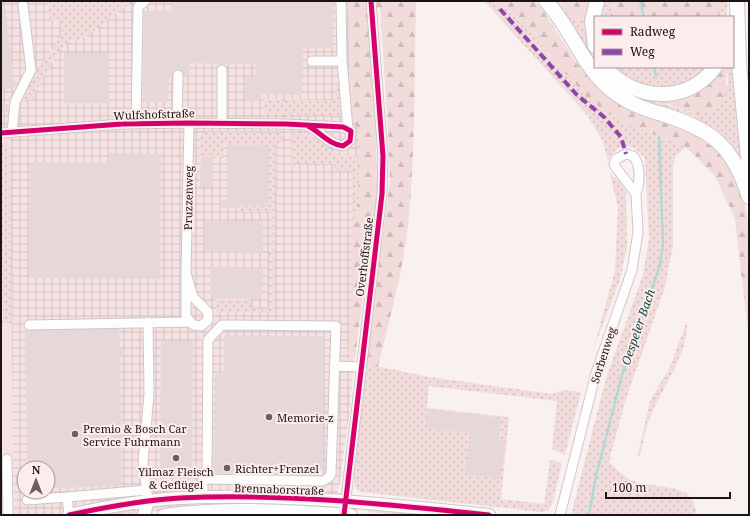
<svg xmlns="http://www.w3.org/2000/svg" width="750" height="516" font-family="'Noto Serif',serif">
  <style>
    .built { fill: #f6e2e2 }
    .industrial { fill: url(#industrial-grid); fill-rule: evenodd }
    .grass { fill: url(#grass-dots) }
    .forest { fill: url(#forest-firs) }
    .lines { fill: none; stroke-linecap: round; stroke-linejoin: round }
    .stream { stroke: #b2d8d3; stroke-width: 2.5 }
    .building { fill: #e6d8d8 }
    .minor-casing { stroke: #cfc7c7; stroke-width: 11 }
    .major-casing { stroke: #cfc7c7; stroke-width: 14 }
    .highway-casing { stroke: #cfc7c7; stroke-width: 16 }
    .minor { stroke: #fefdfd; stroke-width: 9 }
    .major { stroke: #fefdfd; stroke-width: 12 }
    .highway { stroke: #fefdfd; stroke-width: 14 }
    .quiet { stroke: #8e44ad; stroke-width: 4; stroke-dasharray: 8 4; stroke-linecap: butt }
    .cycleway-casing { stroke: #fdecec; stroke-width: 8 }
    .cycleway { stroke: #d6006c; stroke-width: 5 }
    .poi-dot { fill: #696161; stroke: #fdecec; stroke-width: 1.5 }
    .labels { text-anchor: middle; dominant-baseline: central; stroke-width: 4; stroke-linejoin: round; paint-order: stroke }
    .street-label { font-size: 11px; fill: #1b1414; stroke: #fdecec }
    .poi-label { font-size: 11px; fill: #1b1414; stroke: #fdecec; text-anchor: start }
    .water-label { font-size: 12px; font-style: italic; fill: #144844; stroke: #fdecec }
  </style>
  <defs>
    <pattern id="industrial-grid" width="8" height="8" patternUnits="userSpaceOnUse"><rect width="8" height="8" fill="#f6e2e2"/><path d="M0 4h8M4 0v8" fill="none" stroke="#d2c1c1"/></pattern>
    <pattern id="grass-dots" width="8" height="8" patternUnits="userSpaceOnUse"><rect width="8" height="8" fill="#f2dbdb"/><path d="M2 2h.1M6 6h.1" fill="none" stroke="#cfbbbb" stroke-width="1.8" stroke-linecap="round"/></pattern>
    <pattern id="forest-firs" width="22" height="20" patternUnits="userSpaceOnUse"><rect width="22" height="20" fill="#f2dbdb"/><path d="M5 1l3.5 6h-7zM16 11l3.5 6h-7z" fill="#cfbbbb"/></pattern>
  </defs>
  <rect width="100%" height="100%" fill="#f9f0f0"/>
  <!-- built -->
  <path class="built" d="M1,130H9L14,515H1Z"/>
  <!-- industrial -->
  <path class="industrial" d="M1,1H354L367,240L349,416L340,482L336,499L305,496L94,508L59,515H14L9,130H1ZM24,468H48V492H24Z"/>
  <!-- grass -->
  <path class="grass" d="M48,1H133L83,39L70,40L61,48L35,92L34,99L22,101L34,74L62,35L61,21H50Z
    M486,1H495L516,16L590,101L629,125L686,147L676,156L673,164V245L665,287L625,402L609,462C616,468 624,477 631,480C654,491 696,479 696,515H571L606,378L643,275L649,239L645,159C632,141 617,141 608,162L603,141L587,115L485,2Z
    M550,1H559L570,18H585L588,1H614L610,17H595V64Z
    M722,1H728L726,17H719Z
    M597,67H719L665,104L695,113H712L728,84L727,67H733L745,170L716,132L691,115L632,98Z
    M340,83L344,116L264,113V99H281V101H285V99L335,100L336,87Z
    M209,132H223V158L199,157L200,135Z
    M225,132L282,133V142L276,143L273,313L216,311L215,299H251V308L269,310V253H271L272,212H241V208L239,207V206H268L269,146L225,145Z
    M292,134L308,135L316,138L329,151L338,154L358,156V201L352,230L353,170H334V164L294,163V170H291Z
    M9,142L12,323H1V319H3L1,143Z
    M610,174L622,183L626,192L627,246L620,280L594,347L615,270L618,208Z
    M687,321C689,353 663,386 651,415C645,428 643,443 640,456L638,455L650,401L670,367Z
    M366,364L430,377L552,394L565,390L581,392L565,455L552,449L557,401L429,386L427,408L509,417L501,499L544,504L550,461L553,460L562,464L552,505L548,511L541,512L361,492L355,488L354,478Z
    M196,502V507L152,512L153,505Z
    M137,508L139,511L137,514L89,515Z
    M368,510L430,515H399L368,512Z"/>
  <!-- forest -->
  <path class="forest" d="M348,1H416C414,75 416,151 408,225C403,273 389,320 378,367L366,364L390,181L388,130L380,8L367,9L376,127L377,193L355,357L352,360H347L351,318L352,230L358,201L359,134L357,127L351,120Z
    M495,1H534L541,7L576,62L591,79L627,107L690,132L707,141L730,163L744,198L749,228V339L735,219L715,176L686,147L629,125L590,101L516,16Z
    M559,1H588L585,19L578,21L570,18Z
    M614,1H722L719,17H610Z
    M719,67H727L725,102L712,113H695L665,103V98Z"/>
  <g class="lines">
    <!-- stream -->
    <path class="stream" d="M640,1L644,17
      M654,67L656,76
      M589,515L596,476L622,375L660,265L663,244L659,137"/>
  </g>
  <!-- building -->
  <path class="building" d="M171,1H334L333,48H303L302,95L261,94L260,101H245L246,78H255L256,64L190,63V76H184L183,72L178,69L173,72L172,79H169L168,102H143L144,11H171Z
    M1,6H5L15,88L1,90Z
    M64,53H109V103H64Z
    M8,104V111L1,112V105Z
    M228,145L269,146L268,206L239,205V208H220V200H227Z
    M109,153L161,154L160,279L29,278L30,162L108,163Z
    M201,158H213L212,187H200Z
    M205,220L263,221V253L205,252Z
    M210,267L263,268L262,299L210,298Z
    M119,329L120,349H124V356H120L122,486L48,488V468H27L25,330Z
    M224,335L324,336L323,470H313V475H296V470H269V474L214,473L215,374H224Z
    M161,341H193L192,479L160,478Z
    M428,409L501,418L498,441H505L500,478L465,474L470,433L425,428Z"/>
  <g class="lines">
    <!-- minor casing -->
    <g class="minor-casing">
      <path id="minor" d="M341,1L342,61
        M312,61H342L348,129
        M177,123L178,75
        M222,123V70
        M136,124L138,7L145,1
        M12,132L15,102L31,70L23,5
        M1,133L122,124L189,123L286,124L343,127L351,131L350,141L343,146C330,145 320,132 308,126
        M626,154L633,156C641,164 640,183 636,194L614,165L616,159Z
        M186,273L189,123
        M186,273L193,297L208,312V320L201,326L193,325L186,316Z
        M29,325L189,322
        M334,366L361,367
        M7,459L8,515
        M203,479L323,481L328,478L331,474L336,326L222,325L208,340L207,472L203,479V498
        M27,500L67,497
        M148,501L143,463L149,394L148,322
        M69,515L67,497L147,490
        M344,515L382,194L383,156L371,1
        M560,515L596,373L632,270L638,232L636,194"/>
    </g>
    <!-- major casing -->
    <g class="major-casing">
      <path id="major" d="M69,515C106,507 143,500 180,498C283,493 386,504 489,515
        M144,515L148,501
        M164,515C226,507 289,510 351,515"/>
    </g>
    <!-- highway casing -->
    <g class="highway-casing">
      <path id="highway" d="M546,1C571,28 582,65 610,89C625,102 643,109 662,114C712,130 733,145 749,197
        M737,1L739,64L749,167
        M595,46L592,21L597,1
        M605,67C633,101 688,105 715,67"/>
    </g>
    <!-- minor -->
    <use href="#minor" class="minor"/>
    <!-- major -->
    <use href="#major" class="major"/>
    <!-- highway -->
    <use href="#highway" class="highway"/>
    <!-- quiet -->
    <path class="quiet" d="M500,9L577,95L604,117L621,137L626,154"/>
    <!-- cycleway casing -->
    <g class="cycleway-casing">
      <path id="cycleway" d="M1,133L122,124L189,123L286,124L343,127L351,131L350,141L343,146C330,145 320,132 308,126
        M69,515C106,507 143,500 180,498C283,493 386,504 489,515
        M344,515L382,194L383,156L371,1"/>
    </g>
    <!-- cycleway -->
    <use href="#cycleway" class="cycleway"/>
  </g>
  <!-- markers -->
  <g class="poi-dot">
    <circle cx="269" cy="417" r="4"/>
    <circle cx="75" cy="434" r="4"/>
    <circle cx="176" cy="458" r="4"/>
    <circle cx="227" cy="468" r="4"/>
  </g>
  <g class="labels">
    <!-- street labels -->
    <g class="street-label">
      <text transform="translate(154 114) rotate(-2)">Wulfshofstraße</text>
      <text transform="translate(188 198) rotate(-89)">Pruzzenweg</text>
      <text transform="translate(364 257) rotate(-83)">Overhoffstraße</text>
      <text transform="translate(603 355) rotate(-72)">Sorbenweg</text>
      <text transform="translate(279 489) rotate(2)">Brennaborstraße</text>
    </g>
    <!-- poi labels -->
    <g class="poi-label">
      <text x="277" y="417">Memorie-z</text>
      <text x="83" y="428">Premio &amp; Bosch Car<tspan x="83" dy="13">Service Fuhrmann</tspan></text>
      <text x="235" y="468">Richter+Frenzel</text>
      <text x="176" y="471" text-anchor="middle">Yilmaz Fleisch<tspan x="176" dy="13">&amp; Geflügel</tspan></text>
    </g>
    <!-- water labels -->
    <g class="water-label">
      <text transform="translate(638 327) rotate(-71)">Oespeler Bach</text>
    </g>
  </g>
  <!-- border -->
  <rect width="750" height="516" fill="none" stroke="#1b1414" stroke-width="4"/>
  <!-- legend -->
  <rect x="594" y="16" width="140" height="52" fill="#fdecec" stroke="#a39696"/>
  <rect x="602" y="29" width="20" height="6" fill="#d6006c" stroke="#a39696"/>
  <text x="630" y="36" font-size="12" fill="#1b1414">Radweg</text>
  <rect x="602" y="49" width="20" height="6" fill="#8e44ad" stroke="#a39696"/>
  <text x="630" y="56" font-size="12" fill="#1b1414">Weg</text>
  <!-- north arrow -->
  <g transform="translate(36 480)"><circle r="19" fill="#fdecec" stroke="#a39696"/>
  <path d="M0-3L7 15L0 10L-7 15Z" fill="#696161"/>
  <text y="-6" font-size="11" font-weight="bold" text-anchor="middle" fill="#1b1414">N</text>
  </g>
  <!-- scale -->
  <path d="M606 492v6h124v-6" fill="none" stroke="#1b1414" stroke-width="2"/>
  <text x="612" y="492" font-size="12" fill="#1b1414" stroke="#fdecec" stroke-width="3" paint-order="stroke">100 m</text>
</svg>
